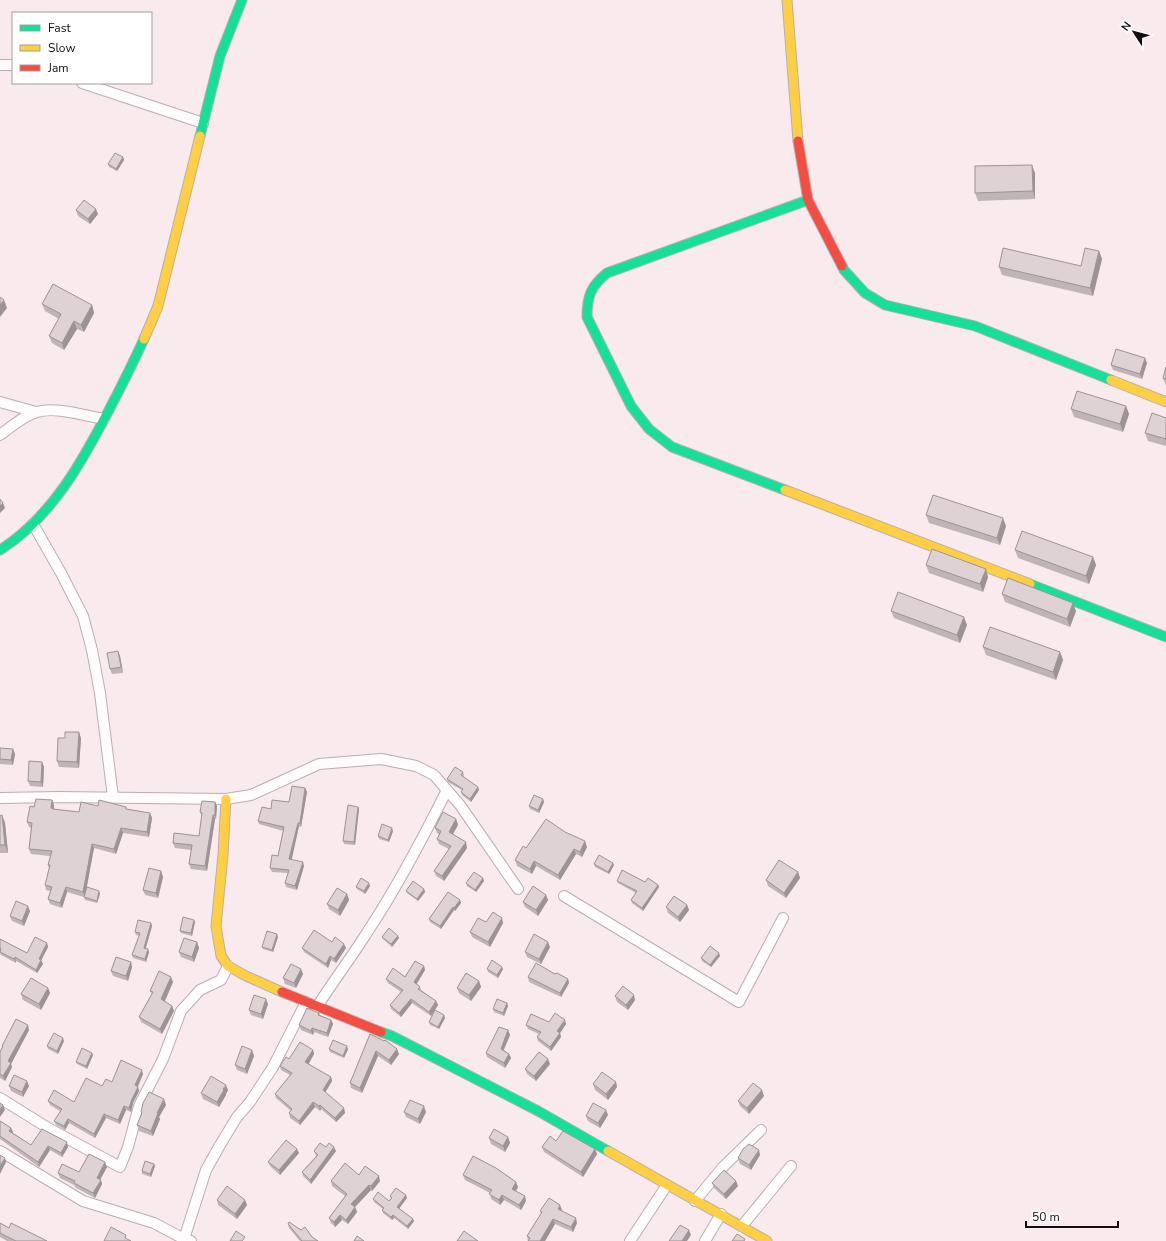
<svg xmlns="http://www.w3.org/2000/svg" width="1166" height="1241" font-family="'Nunito Sans',sans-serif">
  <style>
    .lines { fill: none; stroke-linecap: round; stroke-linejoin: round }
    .street-casing { stroke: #b9aeb1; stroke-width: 12 }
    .fast-casing { stroke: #b9aeb1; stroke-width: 11 }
    .slow-casing { stroke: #b9aeb1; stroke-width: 11 }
    .jam-casing { stroke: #b9aeb1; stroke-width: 11 }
    .street { stroke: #fefcfc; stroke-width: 10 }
    .fast { stroke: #16e098; stroke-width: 9 }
    .slow { stroke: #ffcf43; stroke-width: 9 }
    .jam { stroke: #f24e42; stroke-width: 9 }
    .wall { fill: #bfb5b7 }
    .shaded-wall { fill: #9b9395 }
    .building { fill: #ded2d5; stroke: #9b9395 }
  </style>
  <rect width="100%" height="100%" fill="#f9eaee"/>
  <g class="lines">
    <!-- street casing -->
    <g class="street-casing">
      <path id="street" d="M0,65H13
        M82,83L203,123
        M0,402L36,412
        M0,435C11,427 23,416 37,412C55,406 85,416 104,419
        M33,524L61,573L83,616L92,650L100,693L113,797
        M0,798L59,797L226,799L251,795L319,764L381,759L416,766L434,775L460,805L518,889
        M564,896L739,1002L783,918
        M317,1007C333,981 352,957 368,931C398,886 423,838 447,790
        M0,1098L48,1128L120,1167L128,1147L139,1106L163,1059L181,1011L200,990L221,980L228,966
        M0,1151L83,1201L154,1223L184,1239L191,1241
        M695,1201L723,1167L761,1130
        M742,1226L791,1166
        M184,1239L206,1170L220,1145L237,1117L250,1102L273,1067L306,1002
        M630,1241L667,1185
        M705,1241L721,1214"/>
    </g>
    <!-- fast casing -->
    <g class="fast-casing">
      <path id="fast" d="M200,136L220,56L242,0
        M842,266L844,270L865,293L885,305L975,326L1111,380
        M785,490L672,447L649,429L631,406L587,317C587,296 591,286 607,273L808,200
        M0,550C51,518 82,462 109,410C121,387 133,363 144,339
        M1030,584L1166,637
        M381,1032L392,1036L538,1111L608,1151"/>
    </g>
    <!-- slow casing -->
    <g class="slow-casing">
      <path id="slow" d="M787,0L798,141
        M144,339L158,306L200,136
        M1111,380L1166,402
        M785,490L1030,584
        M226,799L223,855L216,926L221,956L228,966L246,976L282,992
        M608,1151L767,1241"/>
    </g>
    <!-- jam casing -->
    <g class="jam-casing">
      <path id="jam" d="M798,141L808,200L842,266
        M282,992L381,1032"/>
    </g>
    <!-- street -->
    <use href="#street" class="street"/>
    <!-- fast -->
    <use href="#fast" class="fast"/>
    <!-- slow -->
    <use href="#slow" class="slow"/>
    <!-- jam -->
    <use href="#jam" class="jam"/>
  </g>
  <!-- wall -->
  <path class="wall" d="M123,157L124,160L117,171L109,167L108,164Z
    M1035,173V199L978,201L975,193Z
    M76,210L98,214L90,224L78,216Z
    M1099,251L1102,259L1093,296L1002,275L999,267L1081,266Z
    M42,304L92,305L94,313L84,332L77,329L64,350L52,343L49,336L59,319L45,311Z
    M1147,363L1142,379L1113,370L1111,365Z
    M1166,367V386L1163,378Z
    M1126,406L1129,414L1123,432L1074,417L1071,409Z
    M1166,418V446L1148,441L1145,433Z
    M926,515L1006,526L1000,545L929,523Z
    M1015,550L1093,557L1096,565L1089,584L1018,558Z
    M926,565L988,577L983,592L929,573Z
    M1002,594L1076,611L1070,627L1005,602Z
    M891,611L967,625L960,643L894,618Z
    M983,647L1060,652L1063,660L1056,680L986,655Z
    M118,651L120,656L123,673L112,674L110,669Z
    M65,738H81L79,768L59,767L57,761Z
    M0,748L15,754L13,765L0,764Z
    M42,762L44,767L43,787L30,786L28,781Z
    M463,772L464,775L463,777L478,787L479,790L471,802L462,795L461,792L462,790L448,782L447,779Z
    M305,788L307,792L301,827L299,826L291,860L304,866L297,890L286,887L285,883L288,873L272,872L270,868L278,856L283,831L259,824L258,821L271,809L289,802Z
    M543,799L544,802L539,813L530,809L529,806Z
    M52,800L54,805V809L79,812L98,806L126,807L127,809L150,813L152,818L149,837L123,833L116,854L94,848L85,894H100L97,903L85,900L84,897L67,892L62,908L50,904L48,899L50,891L46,890L45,885L49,869L48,865L50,856L31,854L29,849L31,828L29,827L27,822L34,807Z
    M215,802L217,806L216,819H215L207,871L191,869L189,864L191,850L175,848L173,843L199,836L202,817L200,812Z
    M358,807L359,809L355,845L344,844L343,841Z
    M2,815L5,823L8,853H0V816Z
    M456,819L458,825L453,834L467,848L444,881L436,876L434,871L449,849L439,844L437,839L439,834L437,833L435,828Z
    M393,831L389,842L379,839L378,836Z
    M587,847L582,857L576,854L560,880L536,866L532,874L517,866L515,860L526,848Z
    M594,864L614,865L609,874L595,867Z
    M161,871L163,877L158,898L145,895L143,890Z
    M798,872L800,878L786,898L768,886L766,880Z
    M483,878L484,881L476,892L467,886L466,883Z
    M617,881L645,882L658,885L659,887L643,911L632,903L631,900L636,893L618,883Z
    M370,886L365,894L357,889L356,887Z
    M424,889L425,892L418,901L407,893L406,891Z
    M347,894L349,900L340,916L329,909L327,904Z
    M546,895L548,900L538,916L525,907L523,902Z
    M460,900L461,903L455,911L454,910L441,929L430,922L429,919Z
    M687,905L689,910L680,922L668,913L666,907Z
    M30,911L24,926L12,921L10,916Z
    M194,920L195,922L192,936L181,933L180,931Z
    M151,923L152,926L146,948L149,952L146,962L133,958L132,955L139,936L136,935L135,932Z
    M503,923L490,947L472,937L470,932Z
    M398,936L399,938L392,947L383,939L382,937Z
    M278,937L273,952L263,949L262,947Z
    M0,939L27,953L47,943L48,947L41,960L43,964L37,973L16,961V963L1,955L0,953Z
    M197,942L199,948L194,962L181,957L179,952Z
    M332,942L344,944L346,948L336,963L331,960L328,968L304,952L302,948Z
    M550,947L541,964L527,957L525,952Z
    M720,956L711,967L702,961L701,958Z
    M131,962L132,967L128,981L113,976L111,971Z
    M424,966L425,970L417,984L420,987L421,990L436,1001L438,1005L431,1016L412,1003L401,1017L391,1009L390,1005L401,992L388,983L386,979L405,977Z
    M487,969H503L498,978L488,972Z
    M303,974L296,988L285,984L283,978Z
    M555,974L568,979L569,983L561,997L529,982L528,977Z
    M479,981L481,987L471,1001L459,993L457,988Z
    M173,982L165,1001L172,1006L174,1011L162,1034L141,1022L139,1017L152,994L150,991Z
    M48,988L50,993L41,1010L23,1000L21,994Z
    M615,996L635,1000L628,1010L617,1002Z
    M507,1003L508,1006L504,1016L494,1012L493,1009Z
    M268,1004L263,1019L251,1015L249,1010Z
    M319,1013L320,1015L331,1020L333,1024L328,1037L314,1032L313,1035L301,1030L299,1025Z
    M444,1015L445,1018L439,1029L430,1025L429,1022Z
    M549,1022L566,1024L560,1033L561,1037L551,1051L538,1041L537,1037L539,1034L528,1029L526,1025Z
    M29,1030L11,1064L12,1067L5,1081L0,1078V1052L2,1048V1046Z
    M508,1030L510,1035L504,1050L509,1054L511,1058L505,1068L487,1057L486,1053Z
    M370,1034L399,1054L391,1065L378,1056L362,1093L351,1088L350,1083Z
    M64,1041L58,1054L48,1049L47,1046Z
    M329,1049H348L344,1058L330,1052Z
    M252,1050L254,1056L247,1074L237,1070L235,1065Z
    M313,1050L314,1054L308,1064L331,1077L332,1081L325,1093L344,1108L345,1113L336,1122L321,1109L320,1111L315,1107L300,1125L290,1118L289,1113L291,1111L276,1098L275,1094L290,1075L281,1070L280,1066L289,1059Z
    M92,1053L93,1055L87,1069L77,1064L76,1062Z
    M550,1064L536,1081L527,1074L525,1069Z
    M143,1074L138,1087L139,1091L133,1103L131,1112L126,1110L120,1124L106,1118L95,1138L69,1123L65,1130L56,1125L54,1121L60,1111L50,1105L48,1101L74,1102L102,1086L112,1082Z
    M616,1082L617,1087L608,1100L595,1090L593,1084Z
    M9,1086H29L23,1097L11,1091Z
    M228,1090L226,1094V1095L219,1107L203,1099L201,1093Z
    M764,1096L749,1114L740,1106L738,1101Z
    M166,1105L159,1117L160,1119L153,1136L139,1131L137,1125L141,1114V1112Z
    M404,1112H426L420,1124L406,1117Z
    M608,1115L600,1128L588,1121L586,1116Z
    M0,1121L11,1128L13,1133L31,1145L68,1147L62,1157L50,1150L39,1167L0,1139Z
    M508,1137L510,1143L505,1152L491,1144L489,1138Z
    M556,1141L595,1149L597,1154L583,1177L544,1152L542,1147Z
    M326,1147L336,1151L311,1184L303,1176L302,1172L316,1156L314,1151Z
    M299,1153L280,1175L270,1166L268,1162Z
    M760,1155L751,1170L740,1164L738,1158Z
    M154,1164L155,1166L151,1177L142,1174V1171Z
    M107,1167L100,1179L102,1184L95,1198L76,1188L74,1185L60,1178L58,1173L79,1172Z
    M359,1175L380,1181L372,1191L371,1190L355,1207L357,1212L348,1224L342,1220L335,1227L331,1223L329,1218L345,1196L332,1186L331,1181Z
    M463,1175L518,1187L516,1191L526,1201L521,1210L504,1200L500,1205L491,1199L490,1193L465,1180Z
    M736,1181L738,1186L726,1199L714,1188L712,1183Z
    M406,1195L407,1198L399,1208L413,1219L414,1221L408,1229L394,1218L392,1220L383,1213L382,1210L383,1209L374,1202L373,1199L389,1201L391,1199L390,1196Z
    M217,1200H245L247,1205L237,1219L218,1205Z
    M562,1210L561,1211L577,1223L573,1232L555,1224L545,1241H528L527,1236L541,1213L540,1211Z
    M0,1223L9,1228L47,1241H7L0,1237Z
    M288,1224L312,1237L318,1241H300L289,1228Z"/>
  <!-- shaded-wall -->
  <path class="shaded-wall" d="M123,157L124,160L117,171L116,169Z
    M1032,165L1035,173V199L1033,191Z
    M96,209L98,214L90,224L88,219Z
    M1099,251L1102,259L1093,296L1090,288Z
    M4,300L7,308L0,317V305Z
    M92,305L94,313L84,332L81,325Z
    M74,321L77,329L64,350L62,343Z
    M1145,358L1147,363L1142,379L1140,374Z
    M1126,406L1129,414L1123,432L1120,424Z
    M3,503L5,508L0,513V506Z
    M1003,518L1006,526L1000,545L997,538Z
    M1093,557L1096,565L1089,584L1086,576Z
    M986,569L988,577L983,592L980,584Z
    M1073,603L1076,611L1070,627L1067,619Z
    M964,617L967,625L960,643L957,635Z
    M118,651L120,656L123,673L121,667Z
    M1060,652L1063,660L1056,680L1053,672Z
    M79,732L81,738L79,768L77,762Z
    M13,749L15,754L13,765L11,760Z
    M42,762L44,767L43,787L41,782Z
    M478,787L479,790L471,802L470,799Z
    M305,788L307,792L301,827L300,823Z
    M543,799L544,802L539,813L538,810Z
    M52,800L54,805L53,813L51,808Z
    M215,802L217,806L216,819L215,815Z
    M358,807L359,809L355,845L354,842Z
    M150,813L152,818L149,837L147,832Z
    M2,815L5,823L8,853L5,845Z
    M213,815L215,819L207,871L205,866Z
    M456,819L458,825L451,837L449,832Z
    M298,823L299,826L291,863L289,859Z
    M121,828L123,833L116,854L114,849Z
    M392,828L393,831L389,842L388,840Z
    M585,841L587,847L582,857L580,852Z
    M466,842L467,848L444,881L442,876Z
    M92,844L94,848L85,897L83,892Z
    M574,849L576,854L560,880L558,875Z
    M534,861L536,866L532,874L530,869Z
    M303,862L304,866L297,890L295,886Z
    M613,863L614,865L609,874L608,872Z
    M161,871L163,877L158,898L156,893Z
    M798,872L800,878L786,898L784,893Z
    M483,878L484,881L476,892L475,890Z
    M369,883L370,886L365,894L364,891Z
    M658,885L659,887L643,911L642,908Z
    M66,887L67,892L62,908L60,903Z
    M424,889L425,892L418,901L417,899Z
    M99,891L100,894L97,903V901Z
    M347,894L349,900L340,916L338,910Z
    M546,895L548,900L538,916L536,910Z
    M460,900L461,903L455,911L454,908Z
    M687,905L689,910L680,922L678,917Z
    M28,906L30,911L24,926L22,921Z
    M453,907L454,910L441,929L440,926Z
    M502,918L503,923L490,947L488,942Z
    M194,920L195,922L192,936L191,933Z
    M151,923L152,926L145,950L144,948Z
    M277,934L278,937L273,952L272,950Z
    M398,936L399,938L392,947L391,944Z
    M197,942L199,948L194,962L192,957Z
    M548,942L550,947L541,964L539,959Z
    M47,943L48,947L40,963L39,959Z
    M344,944L346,948L336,963L334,959Z
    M148,949L149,952L146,962L145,959Z
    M719,953L720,956L711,967L710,965Z
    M330,956L331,960L328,968L326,964Z
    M15,957L16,961V963L14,959Z
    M41,960L43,964L37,973L36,970Z
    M131,962L132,967L128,981L126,976Z
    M424,966L425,970L415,986L414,982Z
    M502,967L503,969L498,978L497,975Z
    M301,969L303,974L296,988L294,983Z
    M171,977L173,982L163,1005L161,999Z
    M568,979L569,983L561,997L560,993Z
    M479,981L481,987L471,1001L469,995Z
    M48,988L50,993L41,1010L39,1004Z
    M634,995L635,1000L628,1010L626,1005Z
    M266,999L268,1004L263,1019L261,1014Z
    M411,999L412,1003L401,1017L399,1013Z
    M436,1001L438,1005L431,1016L429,1012Z
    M507,1003L508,1006L504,1016L503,1013Z
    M172,1006L174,1011L162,1034L160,1029Z
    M444,1015L445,1018L439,1029L438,1027Z
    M331,1020L333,1024L328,1037L327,1033Z
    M565,1020L566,1024L560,1033L561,1037L551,1051L550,1047L557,1031Z
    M28,1025L29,1030L11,1064L12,1067L5,1081L3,1076L8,1061Z
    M312,1028L314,1032L313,1035L311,1031Z
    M508,1030L510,1035L502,1053L501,1049Z
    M63,1038L64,1041L58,1054L57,1051Z
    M347,1046L348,1049L344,1058L343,1056Z
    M397,1049L399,1054L391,1065L389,1060Z
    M252,1050L254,1056L247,1074L245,1069Z
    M313,1050L314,1054L307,1067L305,1062Z
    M376,1051L378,1056L362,1093L360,1088Z
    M92,1053L93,1055L87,1069L86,1066Z
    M509,1054L511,1058L505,1068L504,1063Z
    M548,1059L550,1064L536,1081L534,1076Z
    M142,1070L143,1074L136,1090L135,1085Z
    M331,1077L332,1081L324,1094L323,1090Z
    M27,1081L29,1086L23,1097L22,1092Z
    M616,1082L617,1087L608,1100L606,1094Z
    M226,1085L228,1090L226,1094V1095L219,1107L217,1102Z
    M138,1087L139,1091L133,1103L131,1112L129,1108L132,1099Z
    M762,1090L764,1096L749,1114L747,1108Z
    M164,1099L166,1105L159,1117L160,1119L153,1136L151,1131L157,1113Z
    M313,1102L315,1107L300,1125L299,1121Z
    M3,1105L5,1110L0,1117V1110Z
    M320,1105L321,1109L320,1111L319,1106Z
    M124,1106L126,1110L120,1124L118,1120Z
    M424,1106L426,1112L420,1124L418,1119Z
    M344,1108L345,1113L336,1122L335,1118Z
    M606,1110L608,1115L600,1128L598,1123Z
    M104,1114L106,1118L95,1138L94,1134Z
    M68,1119L69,1123L65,1130L64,1126Z
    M11,1128L13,1132L11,1135L9,1131Z
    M508,1137L510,1143L505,1152L503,1146Z
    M67,1142L68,1147L62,1157L61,1153Z
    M48,1146L50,1150L39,1167L38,1162Z
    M334,1147L336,1151L311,1184L310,1180Z
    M297,1149L299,1153L280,1175L279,1170Z
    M595,1149L597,1154L583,1177L581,1172Z
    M759,1150L760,1155L751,1170L749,1165Z
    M5,1158L6,1162L0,1174V1166Z
    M105,1162L107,1167L99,1182L101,1180L102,1184L95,1198L93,1193L97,1178Z
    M154,1164L155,1166L151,1177L150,1174Z
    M379,1176L380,1181L372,1191L371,1186Z
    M736,1181L738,1186L726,1199L724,1194Z
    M516,1182L518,1187L514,1194L512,1189Z
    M369,1185L371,1190L353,1209L351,1204Z
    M406,1195L407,1198L398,1210L397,1207Z
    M502,1195L504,1200L500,1205L499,1200Z
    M525,1196L526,1201L521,1210L519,1205Z
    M245,1200L247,1205L237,1219L235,1214Z
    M560,1205L562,1210L560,1214L558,1209Z
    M355,1207L357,1212L348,1224L346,1220Z
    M340,1215L342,1220L335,1227L334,1222Z
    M393,1215L394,1218L392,1220L391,1217Z
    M576,1218L577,1223L573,1232L571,1227Z
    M413,1219L414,1221L408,1229L407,1226Z
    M553,1219L555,1224L545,1241H540Z
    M689,1230L691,1235L687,1241H682Z"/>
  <!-- building -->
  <path class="building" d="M115,153L123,157L116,169L108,164Z
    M1032,165L1033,191L975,193V166Z
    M84,200L96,209L88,219L76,210Z
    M1003,248L1081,266L1085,248L1099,251L1090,288L999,267Z
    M53,284L92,305L81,325L74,321L62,343L49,336L61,314L42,304Z
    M0,297L4,300L0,305Z
    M1116,349L1145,358L1140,374L1111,365Z
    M1166,367V379L1163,378Z
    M1077,391L1126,406L1120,424L1071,409Z
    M1152,413L1166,418V439L1145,433Z
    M933,495L1003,518L997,538L926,515Z
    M0,499L3,503L0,506Z
    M1022,531L1093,557L1086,576L1015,550Z
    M932,549L986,569L980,584L926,565Z
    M1008,578L1073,603L1067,619L1002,594Z
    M898,592L964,617L957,635L891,611Z
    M990,627L1060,652L1053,672L983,647Z
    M118,651L121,667L110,669L107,653Z
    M65,732H79L77,762L57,761L58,738H65Z
    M0,748L13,749L11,760L0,759Z
    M29,761L42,762L41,782L28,781Z
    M455,767L463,772L461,775L478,787L470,799L461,792L463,789L447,779Z
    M292,786L305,788L300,823H298L289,859L303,862L295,886L285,883L289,870L270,868L272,855L278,856L284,827L258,821L262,807L271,809L272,800L289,802Z
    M534,795L543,799L538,810L529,806Z
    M36,799L52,800L51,808L53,809L79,812L81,802L98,806L99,800L126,807V809L150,813L147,832L121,828L114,849L92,844L83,892L66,887L60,903L48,899L52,887L45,885L50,865H48L52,851L29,849L32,823L27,822L30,806L34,807Z
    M202,801L215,802V815H213L205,866L189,864L192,845L173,843L174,833L199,836L202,813L200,812Z
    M348,805L358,807L354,842L343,841Z
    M443,812L456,819L449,832L466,842L442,876L434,871L451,846L437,839L441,831L435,828Z
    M2,815L5,845H0V816Z
    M546,819L565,832L585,841L580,852L574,849L558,875L534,861L530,869L515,860L523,846L526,848Z
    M382,824L392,828L388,840L378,836Z
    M599,855L613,863L608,872L594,864Z
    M779,860L798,872L784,893L766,880Z
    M149,868L161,871L156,893L143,890Z
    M622,870L645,882L648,878L658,885L642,908L631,900L637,891L617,881Z
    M474,872L483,878L475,890L466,883Z
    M361,878L369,883L364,891L356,887Z
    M413,881L424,889L417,899L406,891Z
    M533,886L546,895L536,910L523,902Z
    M87,887L99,891L97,901L84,897Z
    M337,888L347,894L338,910L327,904Z
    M448,892L460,900L454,908L453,907L440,926L429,919Z
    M674,896L687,905L678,917L666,907Z
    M16,901L28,906L22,921L10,916Z
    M493,912L502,918L488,942L470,932L478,918L486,922Z
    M183,917L194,920L191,933L180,931Z
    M138,920L151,923L144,948L148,949L145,959L132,955L140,933L135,932Z
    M389,928L398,936L391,944L382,937Z
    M314,930L332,942L335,937L344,944L334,959L330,956L326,964L302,948Z
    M267,931L277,934L272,950L262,947Z
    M534,934L548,942L539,959L525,952Z
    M35,937L47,943L39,959L41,960L36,970L15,957L14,959L0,952L1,949L0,948V939L27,953Z
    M184,938L197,942L192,957L179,952Z
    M710,946L719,953L710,965L701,958Z
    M116,957L131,962L126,976L111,971Z
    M492,960L502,967L497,975L487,969Z
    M415,961L424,966L414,982L420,987L418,989L436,1001L429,1012L411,999L399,1013L390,1005L403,990L386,979L393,968L405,977Z
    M536,963L555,974L557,973L568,979L560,993L528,977Z
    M291,964L301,969L294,983L283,978Z
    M159,971L171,977L161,999L172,1006L160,1029L139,1017L153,992L150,991Z
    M466,973L479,981L469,995L457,988Z
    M31,978L48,988L39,1004L21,994Z
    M623,986L634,995L626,1005L615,996Z
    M254,995L266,999L261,1014L249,1010Z
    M497,999L507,1003L503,1013L493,1009Z
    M307,1008L319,1013L318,1015L331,1020L327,1033L312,1028L311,1031L299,1025Z
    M435,1010L444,1015L438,1027L429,1022Z
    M555,1013L565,1020L557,1031L560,1033L550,1047L537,1037L541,1032L526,1025L531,1014L549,1022Z
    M16,1019L28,1025L8,1061L11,1063L3,1076L0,1074V1052L3,1046H2Z
    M499,1027L508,1030L501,1049L509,1054L504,1063L486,1053Z
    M54,1033L63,1038L57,1051L47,1046Z
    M370,1034L384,1041L385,1040L397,1049L389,1060L376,1051L360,1088L350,1083Z
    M333,1040L347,1046L343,1056L329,1049Z
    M300,1042L313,1050L305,1062L331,1077L323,1090L344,1108L335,1118L320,1105L319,1106L313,1102L299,1121L289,1113L292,1109L275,1094L292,1073L280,1066L286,1057L289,1059Z
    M242,1046L252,1050L245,1069L235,1065Z
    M82,1048L92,1053L86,1066L76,1062Z
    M539,1052L548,1059L534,1076L525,1069Z
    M121,1060L142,1070L135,1085L138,1087L132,1099L129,1108L124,1106L118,1120L104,1114L94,1134L68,1119L64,1126L54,1121L62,1109L48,1101L54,1090L74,1102L86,1078L102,1086L106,1079L112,1082Z
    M602,1072L616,1082L606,1094L593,1084Z
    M14,1075L27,1081L22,1092L9,1086Z
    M211,1076L226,1085L223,1089L224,1090L217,1102L201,1093Z
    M753,1083L762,1090L747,1108L738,1101Z
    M149,1092L164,1099L157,1113H158L151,1131L137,1125L142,1113L141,1112L143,1103Z
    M410,1100L424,1106L418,1119L404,1112Z
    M0,1103L3,1105L0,1110Z
    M593,1103L606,1110L598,1123L586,1116Z
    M0,1121L11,1128L9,1131L31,1145L42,1129L67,1142L61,1153L48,1146L38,1162L0,1136Z
    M494,1129L508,1137L503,1146L489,1138Z
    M563,1131L595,1149L581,1172L542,1147L550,1136L556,1141Z
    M286,1140L297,1149L279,1170L268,1162Z
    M320,1143L326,1147L329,1143L334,1147L310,1180L302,1172L318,1155L314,1151Z
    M749,1144L759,1150L749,1165L738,1158L743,1149Z
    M89,1154L105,1162L97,1178L101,1180L93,1193L74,1183L75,1181L58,1173L62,1164L79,1172Z
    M0,1155L5,1158L0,1166Z
    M473,1156L496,1168L516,1182L512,1189L525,1196L519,1205L502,1195L499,1200L489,1194L492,1190L463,1175Z
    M145,1161L154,1164L150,1174L142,1171Z
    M345,1163L359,1175L365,1166L379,1176L371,1186L369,1185L351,1204L355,1207L346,1220L340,1215L334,1222L329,1218L347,1194L331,1181Z
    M724,1170L736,1181L724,1194L712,1183Z
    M227,1186L245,1200L235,1214L217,1200Z
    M396,1188L406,1195L397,1207L413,1219L407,1226L393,1215L391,1217L382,1210L384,1208L373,1199L378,1192L389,1201L392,1198L390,1196Z
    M549,1198L560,1205L558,1209L576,1218L571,1227L553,1219L540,1241H528L530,1238L527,1236L542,1212L540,1211Z
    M289,1222L301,1230L305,1227L312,1237L318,1241H302L288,1224Z
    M0,1223L9,1228L11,1223L47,1241H16L0,1233Z
    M680,1225L689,1230L682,1241H669Z
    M111,1227L126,1235L125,1238L131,1241H104Z
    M236,1231L245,1237L242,1241H230Z
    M464,1231L478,1241H457Z
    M737,1234L745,1239L744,1241H732Z
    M357,1236L364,1241H354Z"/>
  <!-- legend -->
  <rect x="12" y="12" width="140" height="72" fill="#ffffff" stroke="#a19d9e"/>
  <rect x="20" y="25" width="20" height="6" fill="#16e098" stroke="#a19d9e"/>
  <text x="48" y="32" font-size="12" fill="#130b0d">Fast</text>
  <rect x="20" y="45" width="20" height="6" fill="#ffcf43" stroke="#a19d9e"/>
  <text x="48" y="52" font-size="12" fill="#130b0d">Slow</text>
  <rect x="20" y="65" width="20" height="6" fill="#f24e42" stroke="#a19d9e"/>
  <text x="48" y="72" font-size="12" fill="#130b0d">Jam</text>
  <!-- north arrow -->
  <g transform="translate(1134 32) rotate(306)" stroke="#ffffff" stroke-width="3" paint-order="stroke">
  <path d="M0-3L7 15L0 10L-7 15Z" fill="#130b0d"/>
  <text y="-6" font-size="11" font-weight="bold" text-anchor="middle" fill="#130b0d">N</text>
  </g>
  <!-- scale -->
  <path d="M1026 1221v6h92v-6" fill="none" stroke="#130b0d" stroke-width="2"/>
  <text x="1032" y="1221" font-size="12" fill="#130b0d" stroke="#ffffff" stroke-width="3" paint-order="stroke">50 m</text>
</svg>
